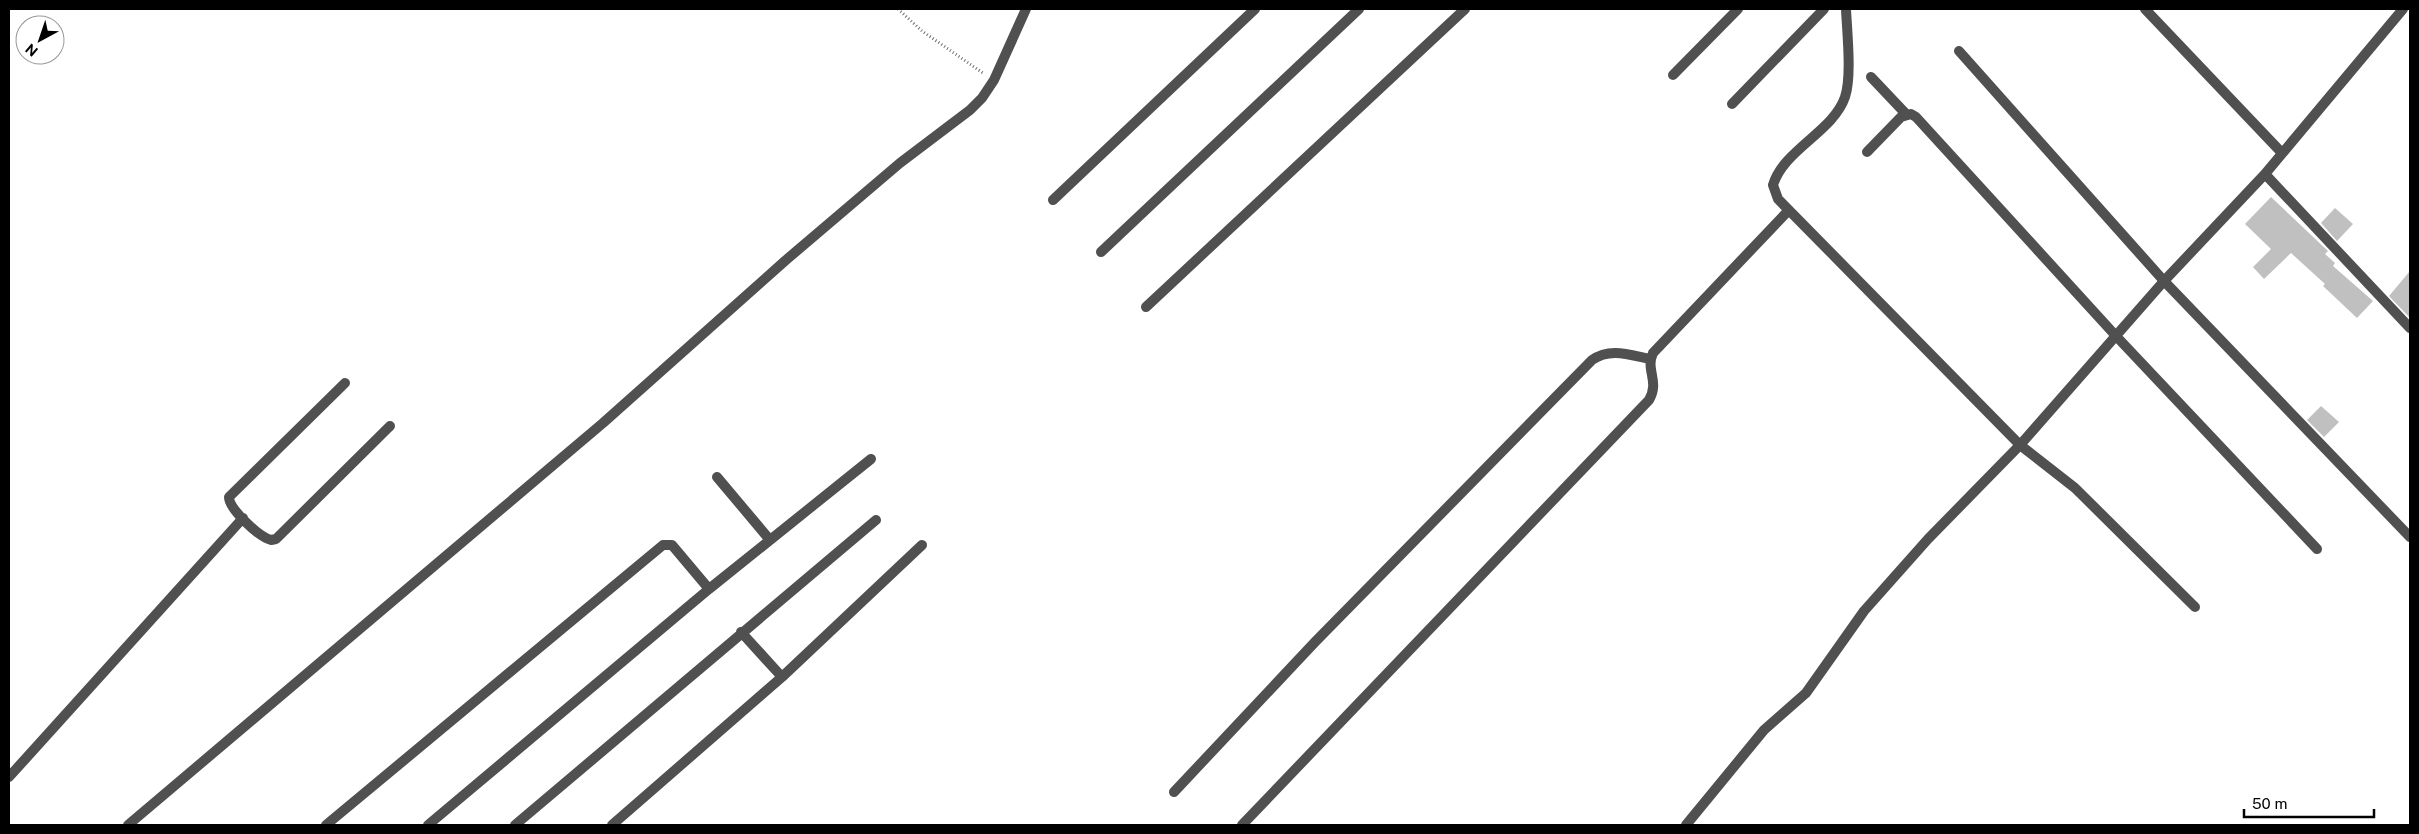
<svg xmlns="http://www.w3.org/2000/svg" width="2419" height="834" font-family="'Public Sans',sans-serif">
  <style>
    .building { fill: #c0c0c0 }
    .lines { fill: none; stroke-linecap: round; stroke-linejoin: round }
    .path { stroke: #727272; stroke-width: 3; stroke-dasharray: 1 2.5; stroke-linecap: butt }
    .street { stroke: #505050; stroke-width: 10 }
  </style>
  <rect width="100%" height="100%" fill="#fff"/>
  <!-- building -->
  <path class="building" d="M2271,197L2328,251L2325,254L2335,263L2333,266L2373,301L2357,318L2323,286L2325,284L2291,253L2264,279L2253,267L2271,249L2245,224Z
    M2335,208L2353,224L2337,241L2321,223Z
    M2410,271V318L2389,296Z
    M2321,406L2339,422L2324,437L2307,420Z"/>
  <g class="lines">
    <!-- path -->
    <path class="path" d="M898,9L922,31L983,73"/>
    <!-- street -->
    <path class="street" d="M1846,9C1847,32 1852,76 1845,97C1833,132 1784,149 1773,185L1778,199L2020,445L2075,488L2195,607
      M2145,9L2282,153
      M1959,51L2164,281L2410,537
      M1673,75L1738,9
      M1871,77L1906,114
      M1732,104L1824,9
      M1867,152L1901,117L1911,114L1916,117L2116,336L2317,549
      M2265,174L2410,328
      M1053,200L1255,9
      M1101,252L1359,9
      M1146,307L1465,9
      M345,383L229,497C229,509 259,537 271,540L276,539L390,426
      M717,477L770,540
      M741,632L782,677
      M9,777L243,518
      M1174,792L1315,642L1592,360C1610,347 1630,355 1650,359
      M128,825L603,423L786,260L900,163L970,110L982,98L994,80L1026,9
      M326,825L663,545H672L709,589
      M428,825L709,589L871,459
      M515,825L876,520
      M612,825L782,677L922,545
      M1242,825L1649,400C1660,381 1645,370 1653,353L1788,211
      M1686,825L1764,730L1806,693L1864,611L1928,539L2020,445L2164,281L2265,174L2403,9"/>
  </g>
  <!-- border -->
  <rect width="2419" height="834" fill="none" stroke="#000000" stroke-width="20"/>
  <!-- north arrow -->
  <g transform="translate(40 40) rotate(220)"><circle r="24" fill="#ffffff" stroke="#999999"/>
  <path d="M0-4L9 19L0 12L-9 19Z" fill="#000000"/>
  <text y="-8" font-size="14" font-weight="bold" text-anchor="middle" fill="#000000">N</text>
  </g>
  <!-- scale -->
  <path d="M2244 809v8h130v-8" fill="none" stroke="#000000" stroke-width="2.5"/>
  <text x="2252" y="809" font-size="15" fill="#000000" stroke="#ffffff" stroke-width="4" paint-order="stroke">50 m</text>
</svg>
